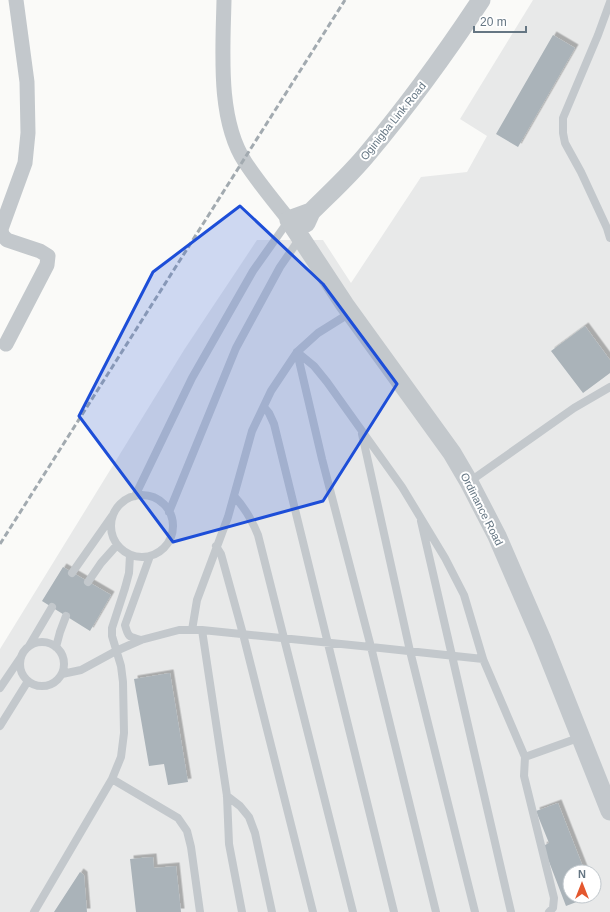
<svg xmlns="http://www.w3.org/2000/svg" width="610" height="912" font-family="Arial,sans-serif">
  <style>
    .built { fill: #e8e9e9; fill-rule: evenodd }
    .building { fill: #aab3b9; filter: url(#shadow) }
    .lines { fill: none; stroke-linecap: round; stroke-linejoin: round }
    .service { stroke: #c3c8cc; stroke-width: 8 }
    .minor { stroke: #c3c8cc; stroke-width: 15 }
    .tertiary { stroke: #c3c8cc; stroke-width: 19 }
    .rail { stroke: #a2aab0; stroke-width: 3; stroke-dasharray: 6 3; stroke-linecap: butt }
    .marked { fill: #1d4ed8; fill-opacity: 0.2; stroke: #1d4ed8; stroke-width: 3; stroke-linejoin: round }
    .labels { text-anchor: middle; dominant-baseline: central; stroke-width: 4; stroke-linejoin: round; paint-order: stroke }
    .street-label { font-size: 11px; fill: #657683; stroke: #fff }
  </style>
  <defs>
    <filter id="shadow"><feDropShadow dx="3.5" dy="-3.5" stdDeviation="0" flood-color="#0004"/></filter>
  </defs>
  <rect width="100%" height="100%" fill="#fafaf8"/>
  <!-- built -->
  <path class="built" d="M533,0H610V912H0V649L184,350L257,240H323L351,283L421,177L467,172L487,136L460,119ZM570,872H594V896H570Z"/>
  <!-- building -->
  <path class="building" d="M553,35L575,48L518,147L496,134Z
    M585,326L610,360V373L583,393L551,351Z
    M63,567L111,595L90,631L42,601Z
    M170,673L188,782L168,785L164,764L149,766L134,679Z
    M558,803L585,872H570V896H592L566,906L543,846L549,843L536,811Z
    M153,857L154,868L176,866L181,912H136L130,859Z
    M80,872L84,875L87,912H54Z"/>
  <g class="lines">
    <!-- service -->
    <path class="service" d="M610,2L598,35L563,118V133L565,143L581,172L607,228L610,238
      M297,352L314,366L327,382L402,487L445,558L464,595L483,659L525,757L524,776L554,898L553,908L549,912
      M297,352L322,459L371,647L436,912
      M264,407L269,413L274,424L394,912
      M362,434L410,651L475,912
      M469,482L574,408L610,387
      M111 526a31 31 0 1 1 62 0a31 31 0 1 1-62 0Z
      M135,496L192,378L253,271L289,220
      M234,496C245,508 252,520 258,535L353,912
      M169,512L236,348L280,267L300,238
      M421,521L511,912
      M216,546L221,554L243,634L313,912
      M72,573L112,516
      M88,582L101,563L117,545
      M192,630L197,600L228,517L252,431L271,391L297,352L318,333L350,313
      M202,630L227,796L229,844L242,912
      M141,640C129,637 128,637 125,625L150,556
      M20 664a22 22 0 1 1 44 0a22 22 0 1 1-44 0Z
      M29,646L52,607
      M56,647L60,632L66,616
      M62,674L81,670L116,651L141,640L179,630H202L371,647L483,659
      M0,688L21,657
      M0,726L28,681
      M525,757L581,737
      M112,779L178,818L187,831L191,847L200,912
      M227,796L240,806L249,817L255,833L272,912
      M34,912L112,779L121,757L124,733L123,682L121,666L112,636V628L125,588L129,573L130,555"/>
    <!-- minor -->
    <path class="minor" d="M224,0C223,50 217,119 245,162C258,182 274,201 289,220
      M6,344L47,265L48,256L40,251L7,240L2,235L1,229L25,163L28,133L27,82L16,0"/>
    <!-- tertiary -->
    <path class="tertiary" d="M311,212L289,220L345,305L452,453L469,482L497,536L542,640L610,811
      M306,223L311,212C330,193 351,174 368,153C409,104 446,53 481,0"/>
    <!-- rail -->
    <path class="rail" d="M0,544L345,0"/>
  </g>
  <!-- marked area -->
  <path class="marked" d="M240,206L323,284L397,384L323,501L173,542L79,416L153,272Z"/>
  <g class="labels">
    <!-- street labels -->
    <g class="street-label">
      <text transform="translate(393 121) rotate(-51)">Oginigba Link Road</text>
      <text transform="translate(482 509) rotate(63)">Ordinance Road</text>
    </g>
  </g>
  <!-- north arrow -->
  <g transform="translate(582 884)"><circle r="19" fill="#ffffff" stroke="#c1c8cd"/>
  <path d="M0-3L7 15L0 10L-7 15Z" fill="#e4572e"/>
  <text y="-6" font-size="11" font-weight="bold" text-anchor="middle" fill="#657683">N</text>
  </g>
  <!-- scale -->
  <path d="M474 26v6h52v-6" fill="none" stroke="#657683" stroke-width="2"/>
  <text x="480" y="26" font-size="12" fill="#657683" stroke="#ffffff" stroke-width="3" paint-order="stroke">20 m</text>
</svg>
